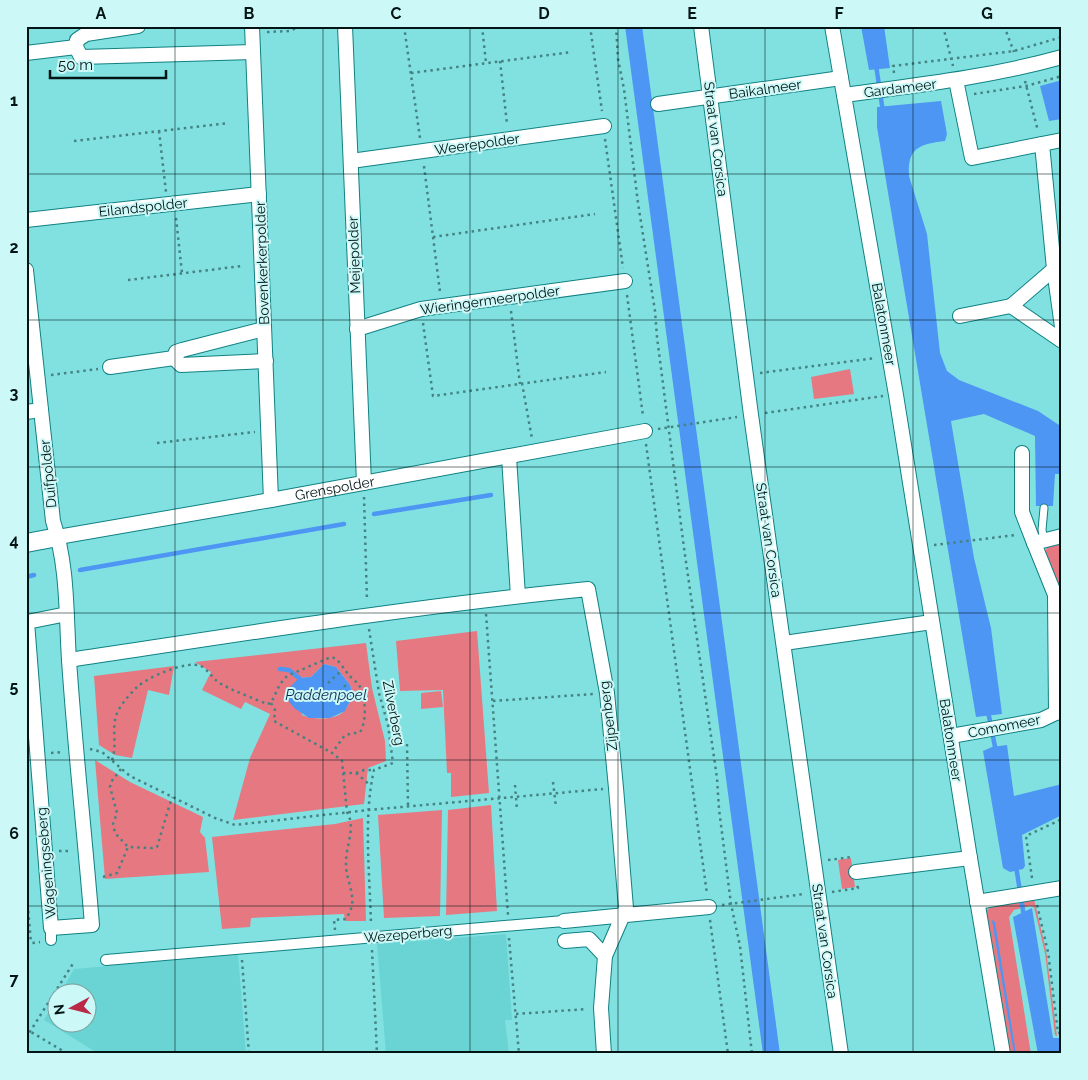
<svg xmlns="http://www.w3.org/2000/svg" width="1088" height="1080" font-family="Raleway,sans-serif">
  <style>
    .built { fill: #6ad4d4 }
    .green { fill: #e67882; fill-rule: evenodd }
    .water { fill: #4e96f3 }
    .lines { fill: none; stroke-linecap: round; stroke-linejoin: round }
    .stream { stroke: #4e96f3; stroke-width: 4.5 }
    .service-casing { stroke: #108182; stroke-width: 9 }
    .pedestrian-casing { stroke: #108182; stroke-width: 12 }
    .minor-casing { stroke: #108182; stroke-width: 16 }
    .tertiary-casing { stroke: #108182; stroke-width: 20 }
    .path { stroke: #468282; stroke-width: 2.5; stroke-dasharray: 2.5 4; stroke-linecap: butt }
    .service { stroke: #fff; stroke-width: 7 }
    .pedestrian { stroke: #fff; stroke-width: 10 }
    .minor { stroke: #fff; stroke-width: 14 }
    .tertiary { stroke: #fff; stroke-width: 18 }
    .grid { fill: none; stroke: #021414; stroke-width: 1; stroke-opacity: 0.55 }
    .labels { text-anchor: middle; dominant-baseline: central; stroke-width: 4; stroke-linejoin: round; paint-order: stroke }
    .street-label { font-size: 14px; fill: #021414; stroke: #ccf9f8 }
    .water-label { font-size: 15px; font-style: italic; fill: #0e2b4f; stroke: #ccf9f8 }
    .neatline { fill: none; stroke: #021414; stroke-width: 2 }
    .grid-label { font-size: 16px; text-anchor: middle; font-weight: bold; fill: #021414 }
  </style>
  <rect width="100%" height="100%" fill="#81e1e1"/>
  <!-- built -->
  <path class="built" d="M506,934L512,1020H505L509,1054H386L377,944Z
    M238,954L246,1054H99L44,1020L57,998L58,1022H88V992H61L74,969Z"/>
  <!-- green -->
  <path class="green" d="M850,369L854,394L814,399L811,377Z
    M1062,540V689L1045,552L1048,545Z
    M477,631L489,793L451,797V773H447L443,690L400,691L396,641Z
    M366,643L372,688L385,741L386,761L368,768L364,804L233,820L250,758L270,714L245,702L241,709L202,690L211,672L195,662ZM324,664L336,667L350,685L353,695C350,700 348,706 345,710C336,721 314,720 302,715L299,678L311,677Z
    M174,666L169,695L148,690L132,758L115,755L99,745L94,676Z
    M441,691L443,707L421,709V693Z
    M95,760L130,782L203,817L200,832L205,838L209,872L105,879Z
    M491,805L497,911L446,915L448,810Z
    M442,810L440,916L384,918L378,815Z
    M363,818L366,921H345L344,914L251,918L250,927L222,929L212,837L335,824Z
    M851,858L855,887L842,889L838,860Z
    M1034,899L1046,950L1057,1036L1055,1035L1045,953L1034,907L1030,906L1014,910L1009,917L1031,1054H1009L986,911L992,905Z"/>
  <!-- water -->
  <path class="water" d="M625,26H642L780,1054H763Z
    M861,26H884L890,68L869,70Z
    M1062,80V119L1049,121L1040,86Z
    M941,101L947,134L945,141C921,144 907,147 909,176L927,234L940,353L947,371L959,380L1038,411L1062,427V474H1055L1053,506H1036L1035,436L984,414L951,421L974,558L991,628L1002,714L976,717L877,127V107Z
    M324,664L336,667L350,685L353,695L345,711L330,718H309L294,708L288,700L291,686L299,678L311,677Z
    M1007,745L1014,796L1062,784V815L1022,835L1025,866L1023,869L1010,872L1003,868L983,751L992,747Z
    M1032,908L1053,1038H1062V1054H1038L1013,917Z
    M992,920L995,922L1016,1054H1014Z"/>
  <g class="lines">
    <!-- stream -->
    <path class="stream" d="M876,65L883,112
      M374,514L491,495
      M80,570L344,524
      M26,577L34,575
      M280,669L289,670L299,678
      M988,711L996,752
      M1016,866L1024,917"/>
    <!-- service casing -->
    <g class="service-casing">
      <path id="service" d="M1044,508L1042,530L1044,540"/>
    </g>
    <!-- pedestrian casing -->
    <g class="pedestrian-casing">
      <path id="pedestrian" d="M51,928V940
        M106,960L564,921"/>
    </g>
    <!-- minor casing -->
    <g class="minor-casing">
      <g id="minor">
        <path d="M138,26L86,34L77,40L76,47L81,57L253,52"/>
        <path d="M252,26L271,500"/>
        <path d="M345,26L364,483"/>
        <path d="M701,26L751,415L841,1054"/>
        <path d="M832,26L896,395L970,858L1003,1054"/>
        <path d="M26,53L76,47"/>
        <path d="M956,80L972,158L1062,140"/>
        <path d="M844,95C918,85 990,77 1062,57"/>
        <path d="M658,104L841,78"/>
        <path d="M1042,144L1054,269L1062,327"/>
        <path d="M351,161L604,126"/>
        <path d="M26,220L259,194"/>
        <path d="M1054,269L1011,306L1062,341"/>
        <path d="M26,270L53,521C68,566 66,614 69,660C75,749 85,837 92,925L51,928L27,622L67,614"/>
        <path d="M960,316L1011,306"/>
        <path d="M264,329L182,350L176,352L174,358L181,365L266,361"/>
        <path d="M357,329L421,309L625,281"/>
        <path d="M110,367L174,358"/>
        <path d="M26,412L41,410"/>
        <path d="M1022,453V512L1034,543"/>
        <path d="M509,457L518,596"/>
        <path id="s1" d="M58,537L271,500L645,431"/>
        <path d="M784,643L932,622"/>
        <path d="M69,660C242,634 415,606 588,589L607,693L616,788L626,908L605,956"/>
        <path d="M1056,713L1055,595L1034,543L1062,536"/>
        <path d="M951,736L1041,720L1062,710"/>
        <path d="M856,872L970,858"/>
        <path d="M977,902L1062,888"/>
        <path d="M564,921L709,907"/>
        <path d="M565,941L589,939L605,956L601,1008L604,1054"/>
      </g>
    </g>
    <!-- tertiary casing -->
    <g class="tertiary-casing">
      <path id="tertiary" d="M26,543L58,537"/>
    </g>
    <!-- path -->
    <path class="path" d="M404,26L420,138
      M482,26L486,63
      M590,26L602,111
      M616,26L618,59L624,89L638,203L655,311L657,337L684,548L717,778L719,809L731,904L740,946L752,1054
      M943,26L953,66
      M1004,26L1014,52
      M267,32L290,31L300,26
      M500,61L507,124
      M411,73L572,52
      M894,73L893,66L1014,51L1062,37
      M1025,81L1038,131
      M974,94L1026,86L1062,76
      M159,131L166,192
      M605,139L623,268
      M74,141L229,123
      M424,166L440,292
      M176,218L182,273
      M433,237L595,214
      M128,280L242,266
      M627,295L643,416
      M511,311L520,384
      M423,323L433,396L606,372
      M760,373L876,358
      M51,375L98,369
      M522,383L532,439
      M765,413L883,396
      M658,429L737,417
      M157,443L255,432
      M646,444L707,894
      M364,497L367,601
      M934,545L1016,535
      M486,614L508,915
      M369,629L379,693L388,725L393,763L374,770C363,817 370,876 371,925
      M328,683L340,672
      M340,692L348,682
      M493,701L593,694
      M271,703L275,710L274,721L332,753
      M407,744L408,806
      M90,749L102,752L130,776L215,818L235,825L368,810L603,789
      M51,753L62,752
      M112,760C118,744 110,727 118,711C123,702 130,694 137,687C148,677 187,660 201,666C208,670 212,677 218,682C230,690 253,698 267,704L271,703L280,684L287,676L331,657C339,659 343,668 348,674C351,678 356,681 359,685C366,696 367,722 360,732L345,735L332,753L342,761L347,812C356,827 346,846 346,862C345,876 354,891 352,905C351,910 349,914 346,919L334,920L335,930
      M121,769L111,782L110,787L117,813L113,824L115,833L128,847
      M343,773H356L370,785
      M356,773L364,770H374
      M553,782L556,807
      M515,785L517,810
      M59,851H71
      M828,860L852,857
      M103,877L117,873L128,847L152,848L157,847L172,797
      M1032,878L1026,836L1062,819
      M26,885L31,943
      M832,892L858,888L857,885
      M722,905L804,894
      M1037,905L1048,952L1058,1033L1062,1032
      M710,920L728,1054
      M509,938L519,1054
      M26,944L40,942
      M372,950L377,1054
      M242,960L249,1054
      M516,1014L587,1009
      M26,1029L68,1054
      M26,1038L74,962"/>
    <!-- service -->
    <use href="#service" class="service"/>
    <!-- pedestrian -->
    <use href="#pedestrian" class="pedestrian"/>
    <!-- minor -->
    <use href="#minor" class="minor"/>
    <!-- tertiary -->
    <use href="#tertiary" class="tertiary"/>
  </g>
  <!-- grid -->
  <path class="grid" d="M175,26V1054M323,26V1054M470,26V1054M618,26V1054M765,26V1054M913,26V1054M26,174H1062M26,320H1062M26,467H1062M26,613H1062M26,760H1062M26,906H1062"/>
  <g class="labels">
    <!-- street labels -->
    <g class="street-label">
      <text transform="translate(900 88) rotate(-7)">Gardameer</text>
      <text transform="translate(765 89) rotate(-8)">Baikalmeer</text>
      <text transform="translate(716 139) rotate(83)">Straat van Corsica</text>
      <text transform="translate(477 144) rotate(-8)">Weerepolder</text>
      <text transform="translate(143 207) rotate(-6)">Eilandspolder</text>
      <text transform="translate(354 255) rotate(-92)">Meijepolder</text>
      <text transform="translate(262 263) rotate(-92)">Bovenkerkerpolder</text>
      <text transform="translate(490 300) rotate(-8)">Wieringermeerpolder</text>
      <text transform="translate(884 324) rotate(80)">Balatonmeer</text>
      <text transform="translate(48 474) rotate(-96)">Duifpolder</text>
      <text stroke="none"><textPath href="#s1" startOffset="281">Grenspolder</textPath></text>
      <text transform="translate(769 540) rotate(82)">Straat van Corsica</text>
      <text transform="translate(394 713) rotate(79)">Zilverberg</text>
      <text transform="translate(608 716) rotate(-97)">Zijpenberg</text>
      <text transform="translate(1004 726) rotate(-11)">Comomeer</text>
      <text transform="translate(951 740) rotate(81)">Balatonmeer</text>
      <text transform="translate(46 863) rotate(-95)">Wageningseberg</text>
      <text transform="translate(408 934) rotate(-5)">Wezeperberg</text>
      <text transform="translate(825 941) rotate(82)">Straat van Corsica</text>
    </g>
    <!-- water labels -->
    <g class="water-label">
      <text x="326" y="695">Paddenpoel</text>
    </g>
  </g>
  <!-- border -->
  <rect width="1088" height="1080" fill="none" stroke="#ccf9f8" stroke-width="55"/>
  <!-- north arrow -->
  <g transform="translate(72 1008) rotate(263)"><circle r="24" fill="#ccf9f8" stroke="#7b9d9d"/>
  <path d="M0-4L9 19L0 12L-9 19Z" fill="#ba2945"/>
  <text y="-8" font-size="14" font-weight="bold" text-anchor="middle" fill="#021414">N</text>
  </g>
  <!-- scale -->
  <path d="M50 70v8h116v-8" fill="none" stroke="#021414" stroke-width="2.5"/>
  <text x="58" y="70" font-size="15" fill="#021414" stroke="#ccf9f8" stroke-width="4" paint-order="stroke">50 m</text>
  <rect x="28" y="28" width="1032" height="1024" class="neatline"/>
  <g class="grid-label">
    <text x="101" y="19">A</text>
    <text x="249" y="19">B</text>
    <text x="396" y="19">C</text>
    <text x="544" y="19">D</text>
    <text x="692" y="19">E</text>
    <text x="839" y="19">F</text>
    <text x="987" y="19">G</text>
    <text x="14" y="106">1</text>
    <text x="14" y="253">2</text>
    <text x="14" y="399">3</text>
    <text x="14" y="546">4</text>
    <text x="14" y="692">5</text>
    <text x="14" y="839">6</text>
    <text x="14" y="985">7</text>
  </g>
</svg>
